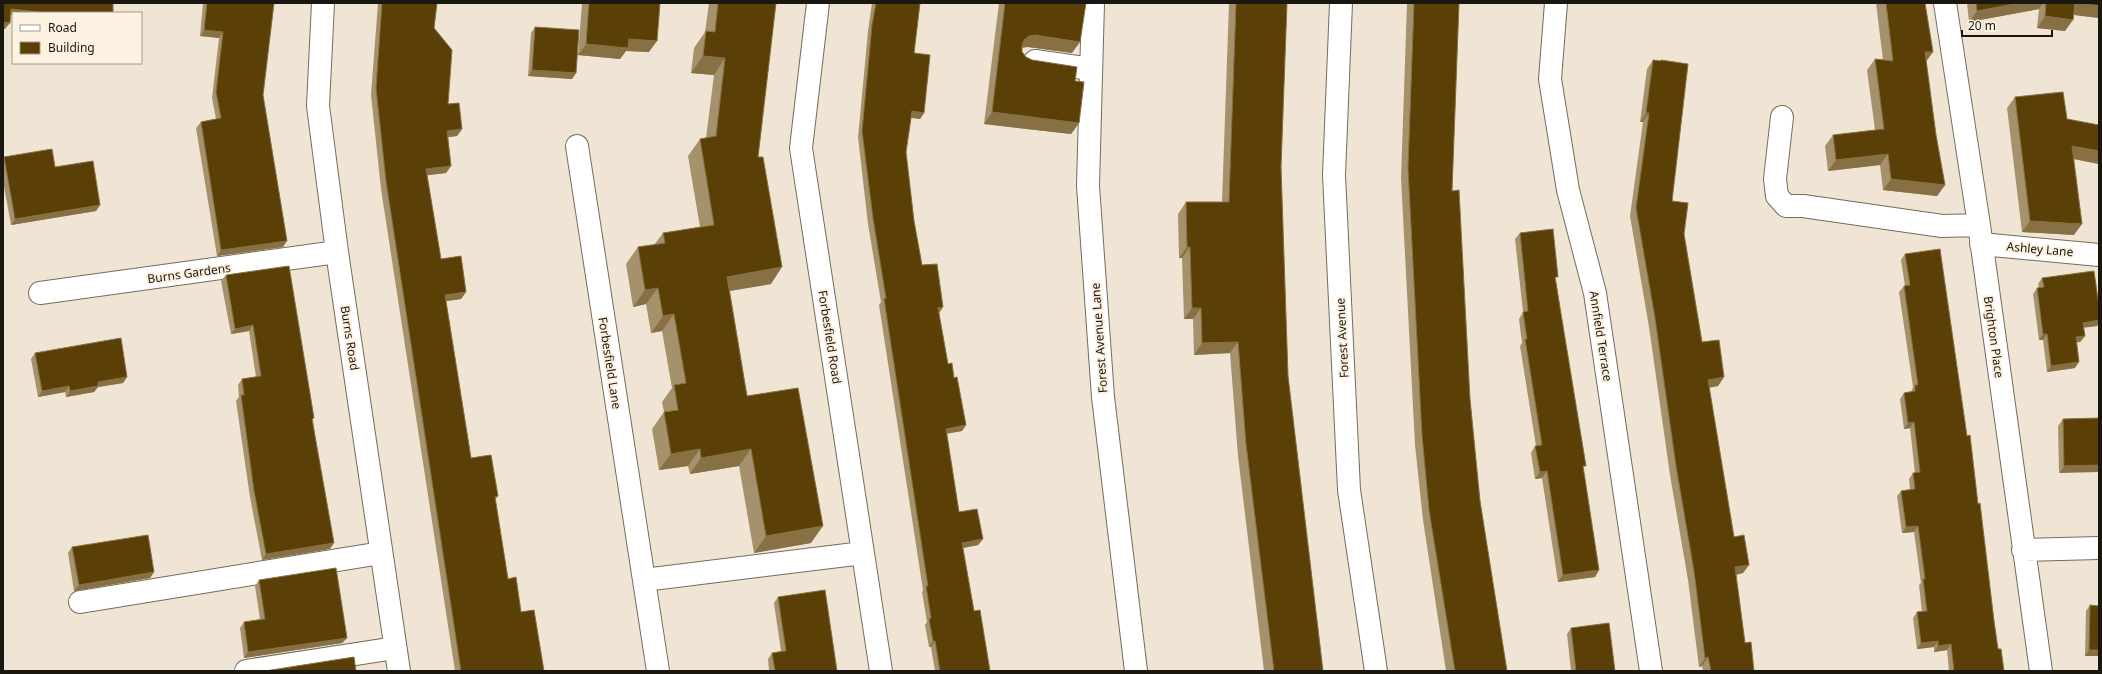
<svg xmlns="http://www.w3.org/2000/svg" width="2102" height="674" font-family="'Noto Sans',sans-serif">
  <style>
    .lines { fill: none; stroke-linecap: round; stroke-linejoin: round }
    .minor-casing { stroke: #756b5c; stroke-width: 24 }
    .minor { stroke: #fff; stroke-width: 22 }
    .wall { fill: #a5926d }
    .shaded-wall { fill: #877144 }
    .building { fill: #5a3f06; stroke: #877144 }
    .labels { text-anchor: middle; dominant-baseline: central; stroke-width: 4; stroke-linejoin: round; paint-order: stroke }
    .street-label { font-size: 12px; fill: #1a1610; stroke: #fdf2e1 }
  </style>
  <rect width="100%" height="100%" fill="#f0e5d4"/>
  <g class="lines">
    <!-- minor casing -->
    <g class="minor-casing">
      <path id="minor" d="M323,3L318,106L337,252L399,671
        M818,3L801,148L881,671
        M1093,3L1088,186L1103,397L1136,671
        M1341,3L1334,175L1349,490L1376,671
        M1556,3L1550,79L1568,190L1595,293L1651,671
        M1945,3L1979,225L2041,671
        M1035,61L1091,69
        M1782,117L1775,179L1777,196L1786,206H1803L1942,226L1979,225
        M577,146L658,671
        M1981,244L2099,255
        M40,293L337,252
        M2023,550L2099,548
        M644,580L863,553
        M80,602L381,553
        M246,671L395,648"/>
    </g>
    <!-- minor -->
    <use href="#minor" class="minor"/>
  </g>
  <!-- wall -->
  <path class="wall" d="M203,3H274L263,95L283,247L217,256L196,128L201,122L216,119L212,98L219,38L200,36Z
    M378,3H437L434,28L448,104L462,129L457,136L448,137L451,166L446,173L427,175L441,259L466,292L461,299L446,301L471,458L498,496L495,500L508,579L544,671H455L381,189L371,95Z
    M582,3H660L649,52L626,51L620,59L578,55Z
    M709,3H776L758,157L771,284L730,291L747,396L811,543L754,553L739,466L690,474L688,466L659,470L652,429L664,412L662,402L672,388L662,331L651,333L646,304L633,307L626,264L638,247L654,245L663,233L700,227L688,156L700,139L706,138L714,75L691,73L694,48L705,32Z
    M872,3H920L914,53L924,113L920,119L911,118L906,152L914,221L922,265L943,307L939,313L948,364L954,378L966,425L962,431L947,434L959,512L983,539L978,545L963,548L974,611L990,671H935L931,647H929L925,625L927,622L922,592L923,590L879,305L881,302L868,224L858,137L868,31Z
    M999,3H1086L1072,53L1028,47H1022V52L1026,57L1075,81L1079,123L1071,134L984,124Z
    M1229,3H1287L1281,167L1288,376L1323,671H1264L1238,456L1230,353L1194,355L1193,319H1184L1182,258H1179L1178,214L1186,202H1222Z
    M1407,3H1459L1452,191L1470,399L1480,501L1507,671H1446L1423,520L1415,445L1401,178Z
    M1876,3H1925L1926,61L1936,135L1945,185L1937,196L1883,190L1880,165L1828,171L1825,146L1833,135L1875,130L1867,70L1875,59L1883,60Z
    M1967,3H2099V18L2074,15L2065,31L2037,28L2039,9L1969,22Z
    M535,27L576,73L572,79L528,76L531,33Z
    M1653,60L1660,61L1661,60L1672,201L1684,234L1702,342L1724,377L1718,386L1709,388L1734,537L1749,565L1743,573L1736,575L1745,643L1754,671H1703L1702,666L1699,667L1688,580L1670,475L1649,327L1630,216L1643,122H1640L1647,69Z
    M2015,97L2067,119L2099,164L2074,159V235L2022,232L2007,108Z
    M4,157L55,167L100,205L96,211L11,225L3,181V158Z
    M1520,233L1556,280L1583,470L1599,570L1595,577L1558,582L1542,478L1535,479L1531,453L1535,446H1536L1520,346L1522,343L1519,319L1523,312L1515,239Z
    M1905,254L1994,621L1998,649L2004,671H1949L1947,650L1934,652V647L1917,649L1913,618L1917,612H1922L1919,585L1921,583L1914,532L1902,533L1897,496L1901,491L1910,489L1909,479L1913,473H1915L1910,428L1904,429L1900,399L1904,393L1911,392L1913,387L1899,292L1904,286H1905L1901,260Z
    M226,275L313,420L330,549L262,560L250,497L236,401L239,397L238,385L242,379L256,377L249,331L231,334L221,281Z
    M2042,278L2099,307V322L2097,326L2083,328L2085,336L2080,342H2076L2075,368L2047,372L2043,340H2039L2033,294L2037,288H2039L2038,284Z
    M35,353L127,377L123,383L98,387L94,392L66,397L65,392L38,397L31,359Z
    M2099,418L2059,473L2058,426L2063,419Z
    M72,547L154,572L150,578L74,591L68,553Z
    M259,580L347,638L342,643L244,658L240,628L244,622L260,619L255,586Z
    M778,597L837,671H769L768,659L772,653L781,651L774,603Z
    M2090,605L2099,656H2085L2086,611Z
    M1571,628L1615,671H1571L1567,634Z"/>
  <!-- shaded-wall -->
  <path class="shaded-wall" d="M2019,3H2043L2039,9L1969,22L1977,11Z
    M2075,3L2099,6V18L2067,14Z
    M11,9L48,13H13V15H7Z
    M2045,16L2073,20L2065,31L2037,28Z
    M3,22L10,23L5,29H3Z
    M204,30L223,32L219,38L200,36Z
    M1035,35L1080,42L1072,53L1028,47L1021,48L1024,40L1029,36Z
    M629,39L657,41L649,52L626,51L620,59L578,55L586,44Z
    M1925,52H1933L1925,63Z
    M703,56L725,58L714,75L691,73Z
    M532,70L576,73L572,79L528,76Z
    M912,111L924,113L920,119L908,117Z
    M992,112L1079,123L1071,134L984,124Z
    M1646,113H1649L1643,122H1640Z
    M462,129L457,136L442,138L447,131Z
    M2072,146L2099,151V164L2064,157Z
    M1888,154L1880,165L1828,171L1836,160Z
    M451,166L446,173L421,176L426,169Z
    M1891,179L1945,185L1937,196L1883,190Z
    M100,205L96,211L11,225L15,219Z
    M2030,221L2082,224L2074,235L2022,232Z
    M287,241L283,247L217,256L221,250Z
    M1187,247H1190L1182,258H1179Z
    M782,267L771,284L716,293L727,277Z
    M658,288L646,304L633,307L645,290Z
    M466,292L461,299L440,302L445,295Z
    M943,307L939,313L938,308Z
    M1192,308H1201L1193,319H1184Z
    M674,314L662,331L651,333L663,316Z
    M2099,320V322L2097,326L2078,328L2083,323Z
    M253,325L249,331L231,334L235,329Z
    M2043,334H2047L2043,340H2039Z
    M2085,336L2080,342L2072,343L2076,337Z
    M1238,342L1230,353L1194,355L1202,343Z
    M2079,362L2075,368L2047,372L2051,366Z
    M127,377L123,383L98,387L94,392L66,397L70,391L98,382Z
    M1724,377L1718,386L1701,389L1708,380Z
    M69,386L65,392L38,397L42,391Z
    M1914,422L1910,428L1904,429L1908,423Z
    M966,425L962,431L942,434L946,429Z
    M700,449L688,466L659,470L671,454Z
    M751,449L739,466L690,474L701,458Z
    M2099,465V472L2059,473L2064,466Z
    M1547,471L1542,478L1535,479L1540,472Z
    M823,526L811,543L754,553L766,536Z
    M1918,526L1914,532L1902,533L1906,527Z
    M983,539L978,545L958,549L962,543Z
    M334,543L330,549L262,560L266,554Z
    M1749,565L1743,573L1729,576L1735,567Z
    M1599,570L1595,577L1558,582L1563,575Z
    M154,572L150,578L74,591L79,585Z
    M347,638L342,643L244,658L248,652Z
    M933,641H935L931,647H929Z
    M1938,641L1934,647L1917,649L1921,643Z
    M1951,644L1947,650L1934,652L1938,646Z
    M2089,650H2099V656H2085Z
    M1708,657L1702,666L1699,667L1705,658Z"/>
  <!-- building -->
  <path class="building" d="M3,3H113V13H48L11,9L10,23L3,22Z
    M207,3H274L263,95L287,241L221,250L201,122L221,118L216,92L223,32L204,30Z
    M382,3H437L434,28L452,50L448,104L459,103L462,129L447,131L451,166L426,169L441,259L461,256L466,292L445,295L471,458L491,455L498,496L495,497L508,579L516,577L521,612L534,610L544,671H461L386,181L376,88Z
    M589,3H660L657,41L629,39L628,48L586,44Z
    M718,3H776L758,157H763L782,267L727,277L747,396L798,388L823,526L766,536L751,449L701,458L700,449L671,454L664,412L678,410L674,385L686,383L674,314L663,316L658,288L645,290L638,247L665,243L663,233L714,225L700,139L716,136L725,58L703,56L706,31L715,32Z
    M876,3H920L914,53L930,55L924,113L912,111L906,152L914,221L922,265L937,264L943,307L938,308L948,364L952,363L954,378L957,377L966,425L946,429L959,512L977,509L983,539L962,543L974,611L980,610L990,671H940L935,641H933L929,619L931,618L926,586H928L884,299L886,298L873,218L862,131L872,25Z
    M1005,3H1086L1080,42L1035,35L1029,36L1024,40L1022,46V52L1026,57L1032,60L1077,67L1075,81L1084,82L1079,123L992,112Z
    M1236,3H1287L1281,167L1288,376L1323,671H1274L1246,444L1238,342L1202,343L1201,308H1192L1190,247H1187L1186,202H1229Z
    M1414,3H1459L1452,191L1459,190L1470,399L1480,501L1507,671H1455L1429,510L1422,435L1408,168Z
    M1886,3H1925L1933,52H1925L1936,135L1945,185L1891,179L1888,154L1836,160L1833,135L1884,129L1875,59L1893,61Z
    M1976,3H2019L1977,11Z
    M2046,3H2099V6L2075,3L2073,20L2045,16Z
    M535,27L579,30L576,73L532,70Z
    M1653,60L1661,61V60L1688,64L1672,201L1688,203L1684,234L1702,342L1719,340L1724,377L1708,380L1734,537L1744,535L1749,565L1735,567L1745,643L1751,642L1754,671H1711L1708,657L1705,658L1694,571L1676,466L1655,318L1636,208L1649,113H1646Z
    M2063,92L2067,119L2099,125V151L2072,146L2082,224L2030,221L2015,97Z
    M52,149L55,167L93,161L100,205L15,219L4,157Z
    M1553,229L1558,277H1555L1586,466H1583L1599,570L1563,575L1547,471L1540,472L1535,446L1542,445L1525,339H1527L1523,312L1528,311L1520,233Z
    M1940,249L1967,436L1970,435L1978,504L1980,503L1994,621L1998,649H2001L2004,671H1954L1951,644L1938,646V641L1921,643L1917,612L1927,611L1923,579H1925L1918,526L1906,527L1901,491L1915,489L1913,473L1920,472L1914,422L1908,423L1904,393L1915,391V385H1918L1904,286L1910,285L1905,254Z
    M289,266L314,418L312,419L334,543L266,554L254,491L241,395H244L242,379L261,376L253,325L235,329L226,275Z
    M2094,271L2099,307V320L2083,323L2085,336L2076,337L2079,362L2051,366L2047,334H2043L2037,288L2044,287L2042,278Z
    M121,338L127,377L98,382V386L70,391L69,386L42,391L35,353Z
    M2099,418V465L2064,466L2063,419Z
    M148,535L154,572L79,585L72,547Z
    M336,568L347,638L248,652L244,622L265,619L259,580Z
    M825,590L837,671H775L772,653L786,651L778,597Z
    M2090,605L2099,606V650H2089Z
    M1609,623L1615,671H1576L1571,628Z
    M354,657L356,671H265Z"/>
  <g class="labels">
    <!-- street labels -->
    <g class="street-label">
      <text transform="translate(2040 249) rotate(5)">Ashley Lane</text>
      <text transform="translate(189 273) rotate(-8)">Burns Gardens</text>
      <text transform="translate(1601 336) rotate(81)">Annfield Terrace</text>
      <text transform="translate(830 337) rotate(81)">Forbesfield Road</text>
      <text transform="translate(1994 337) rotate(82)">Brighton Place</text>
      <text transform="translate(350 338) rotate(81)">Burns Road</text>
      <text transform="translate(1099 338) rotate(-94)">Forest Avenue Lane</text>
      <text transform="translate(1342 338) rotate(-93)">Forest Avenue</text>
      <text transform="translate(610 363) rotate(81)">Forbesfield Lane</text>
    </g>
  </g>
  <!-- border -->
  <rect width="2102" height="674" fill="none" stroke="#1a1610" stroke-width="8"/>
  <!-- legend -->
  <rect x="12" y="12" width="130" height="52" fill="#fdf2e1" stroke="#a29a8d"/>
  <rect x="20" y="25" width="20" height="6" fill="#ffffff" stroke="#a29a8d"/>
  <text x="48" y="32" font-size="12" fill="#1a1610">Road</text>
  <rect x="20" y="42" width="20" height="12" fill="#5a3f06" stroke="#a29a8d"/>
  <text x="48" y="52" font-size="12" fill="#1a1610">Building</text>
  <!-- scale -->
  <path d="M1962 30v6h90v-6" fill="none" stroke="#1a1610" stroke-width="2"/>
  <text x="1968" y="30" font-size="12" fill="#1a1610" stroke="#fdf2e1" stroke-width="3" paint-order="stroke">20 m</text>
</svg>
